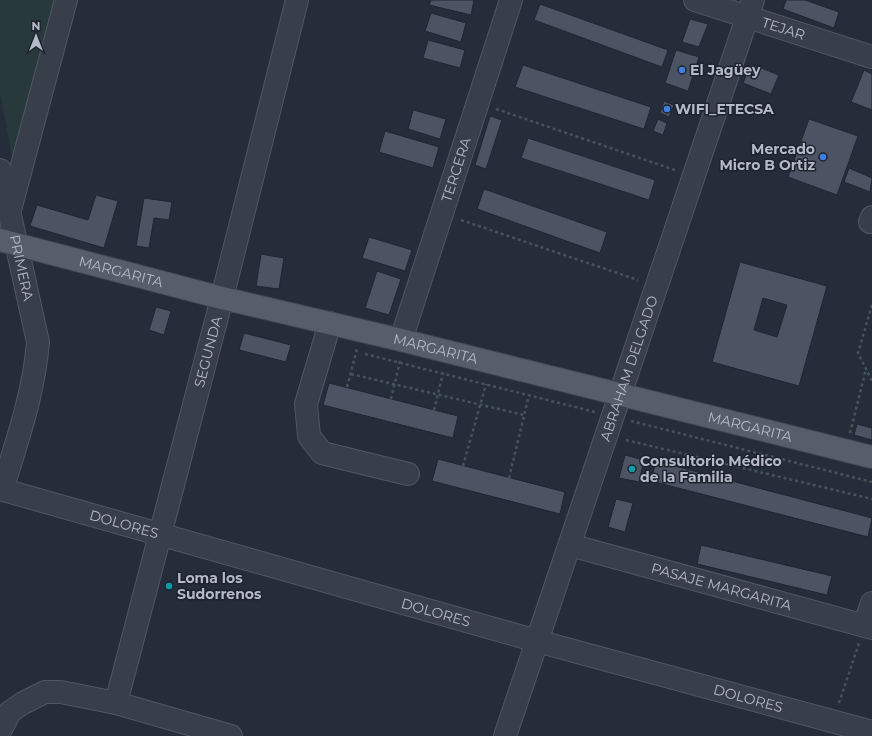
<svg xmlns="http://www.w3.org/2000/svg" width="872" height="736" font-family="Montserrat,sans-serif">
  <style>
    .green { fill: #28393c }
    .building { fill: #4c5463; stroke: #202631; fill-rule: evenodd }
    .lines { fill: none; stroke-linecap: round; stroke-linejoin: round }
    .minor-casing { stroke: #515762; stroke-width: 24 }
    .major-casing { stroke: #424853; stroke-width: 24 }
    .path { stroke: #455458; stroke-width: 2.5; stroke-dasharray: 3 3; stroke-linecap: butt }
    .minor { stroke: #393f4a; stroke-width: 22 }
    .major { stroke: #575e6a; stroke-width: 22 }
    .shop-dot { fill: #3f7fe0; stroke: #1e242f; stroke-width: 1.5 }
    .culture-dot { fill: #0f9aa8; stroke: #1e242f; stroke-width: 1.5 }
    .labels { text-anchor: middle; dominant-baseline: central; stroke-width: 3; stroke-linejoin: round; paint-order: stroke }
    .street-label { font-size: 14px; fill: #b4bac6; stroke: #1e242f }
    .poi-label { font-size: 14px; font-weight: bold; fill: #b4bac6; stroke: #1e242f; text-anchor: start }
  </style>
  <rect width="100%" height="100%" fill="#252c3a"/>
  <!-- green -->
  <path class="green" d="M0,0H60L13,162L0,93Z"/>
  <!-- building -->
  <path class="building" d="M431,0H474L471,15L429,5Z
    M786,0H805L839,12L834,28L783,9Z
    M540,4L668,50L662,67L534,20Z
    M431,13L466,23L461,42L425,31Z
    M690,19L708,24L699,47L682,42Z
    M428,40L465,50L460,68L423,58Z
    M676,50L699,57L688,91L665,83Z
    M751,64L779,75L771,94L743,83Z
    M523,65L651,107L644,129L515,87Z
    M864,70L872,74V110L851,102Z
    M664,101L674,105L669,117L660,113Z
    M413,110L446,119L440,139L408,129Z
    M490,116L502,120L486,169L475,165Z
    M658,119L667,123L663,135L653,131Z
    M809,119L858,136L837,195L788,177Z
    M385,131L439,147L433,168L379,152Z
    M528,138L655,180L649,200L521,158Z
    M849,168L872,178L870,192L844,182Z
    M484,189L607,232L600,253L477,209Z
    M96,195L118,201L104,248L30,226L37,205L88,220Z
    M144,198L172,202L169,220L154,218L149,248L136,246Z
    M369,237L412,250L405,271L362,258Z
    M261,254L284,258L279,289L256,286Z
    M740,262L827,286L799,386L712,362ZM763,298L787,305L777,337L754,330Z
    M377,271L401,279L389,315L365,308Z
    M156,307L171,311L164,335L149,330Z
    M244,333L291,345L286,362L239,350Z
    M329,383L458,416L453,438L323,405Z
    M857,424L872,428V440L854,435Z
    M625,455L644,460L639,482L619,478Z
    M438,459L565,492L560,514L432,481Z
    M656,461L872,518L868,537L651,481Z
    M616,499L633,503L625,532L608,527Z
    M701,545L832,576L827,595L697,564Z"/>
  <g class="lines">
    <!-- minor casing -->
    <g class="minor-casing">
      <g id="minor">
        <path id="s1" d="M695,0L872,57"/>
        <path id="s2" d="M0,170L38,342C34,393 17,441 2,490"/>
        <path d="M10,210L66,0"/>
        <path d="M870,222L872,217"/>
        <path d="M330,323L306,404L309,436L322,453L408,474"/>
        <path id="s3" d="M401,340L511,0"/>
        <path id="s4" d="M0,489L537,641L872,732"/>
        <path id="s5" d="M570,545L872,628"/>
        <path d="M864,626L872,603"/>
        <path id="s6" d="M116,703L222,298L297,0"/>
        <path d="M0,731L10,712L23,703L45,692H61L116,703L231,736"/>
        <path id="s7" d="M505,736L753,0"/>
      </g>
    </g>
    <!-- major casing -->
    <g class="major-casing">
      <g id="major">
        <path id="s8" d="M0,240L222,298L401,340L872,457"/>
      </g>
    </g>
    <!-- path -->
    <path class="path" d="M496,109L675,170
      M461,220L638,280
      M872,305L858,353L872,381
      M365,354L595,412
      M351,374L524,415
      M347,387L357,349
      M391,399L400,361
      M434,410L443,373
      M631,421L872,482
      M850,433L866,369
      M626,440L872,499
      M463,466L486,384
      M509,478L529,395
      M839,703L859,643"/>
    <!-- minor -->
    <use href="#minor" class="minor"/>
    <!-- major -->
    <use href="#major" class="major"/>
  </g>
  <!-- markers -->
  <g class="shop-dot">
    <circle cx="682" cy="70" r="4"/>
    <circle cx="667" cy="109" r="4"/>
    <circle cx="823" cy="157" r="4"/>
  </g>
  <g class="culture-dot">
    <circle cx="632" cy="469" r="4"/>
    <circle cx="169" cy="586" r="4"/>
  </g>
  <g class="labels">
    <!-- street labels -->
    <g class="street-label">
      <text stroke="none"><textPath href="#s1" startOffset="93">TEJAR</textPath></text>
      <text stroke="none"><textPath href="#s3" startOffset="179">TERCERA</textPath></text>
      <text stroke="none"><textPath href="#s2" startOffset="100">PRIMERA</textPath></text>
      <text stroke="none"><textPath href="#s8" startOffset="125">MARGARITA</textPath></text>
      <text stroke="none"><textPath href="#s8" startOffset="449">MARGARITA</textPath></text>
      <text stroke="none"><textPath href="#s6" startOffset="363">SEGUNDA</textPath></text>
      <text stroke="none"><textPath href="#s7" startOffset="388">ABRAHAM DELGADO</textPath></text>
      <text stroke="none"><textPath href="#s8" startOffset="773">MARGARITA</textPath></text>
      <text stroke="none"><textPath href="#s4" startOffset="129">DOLORES</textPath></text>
      <text stroke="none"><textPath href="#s5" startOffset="157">PASAJE MARGARITA</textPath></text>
      <text stroke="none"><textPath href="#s4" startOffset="453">DOLORES</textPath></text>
      <text stroke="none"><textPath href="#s4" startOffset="777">DOLORES</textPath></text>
    </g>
    <!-- poi labels -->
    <g class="poi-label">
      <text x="690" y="70">El Jagüey</text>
      <text x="675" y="109">WIFI_ETECSA</text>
      <text x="815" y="149" text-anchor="end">Mercado<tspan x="815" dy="16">Micro B Ortiz</tspan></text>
      <text x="640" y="461">Consultorio Médico<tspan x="640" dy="16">de la Familia</tspan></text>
      <text x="177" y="578">Loma los<tspan x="177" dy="16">Sudorrenos</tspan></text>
    </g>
  </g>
  <!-- north arrow -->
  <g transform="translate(36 36)" stroke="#1e242f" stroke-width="3" paint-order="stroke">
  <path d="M0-3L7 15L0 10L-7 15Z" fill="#b4bac6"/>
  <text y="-6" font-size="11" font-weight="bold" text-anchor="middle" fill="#b4bac6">N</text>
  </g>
</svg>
